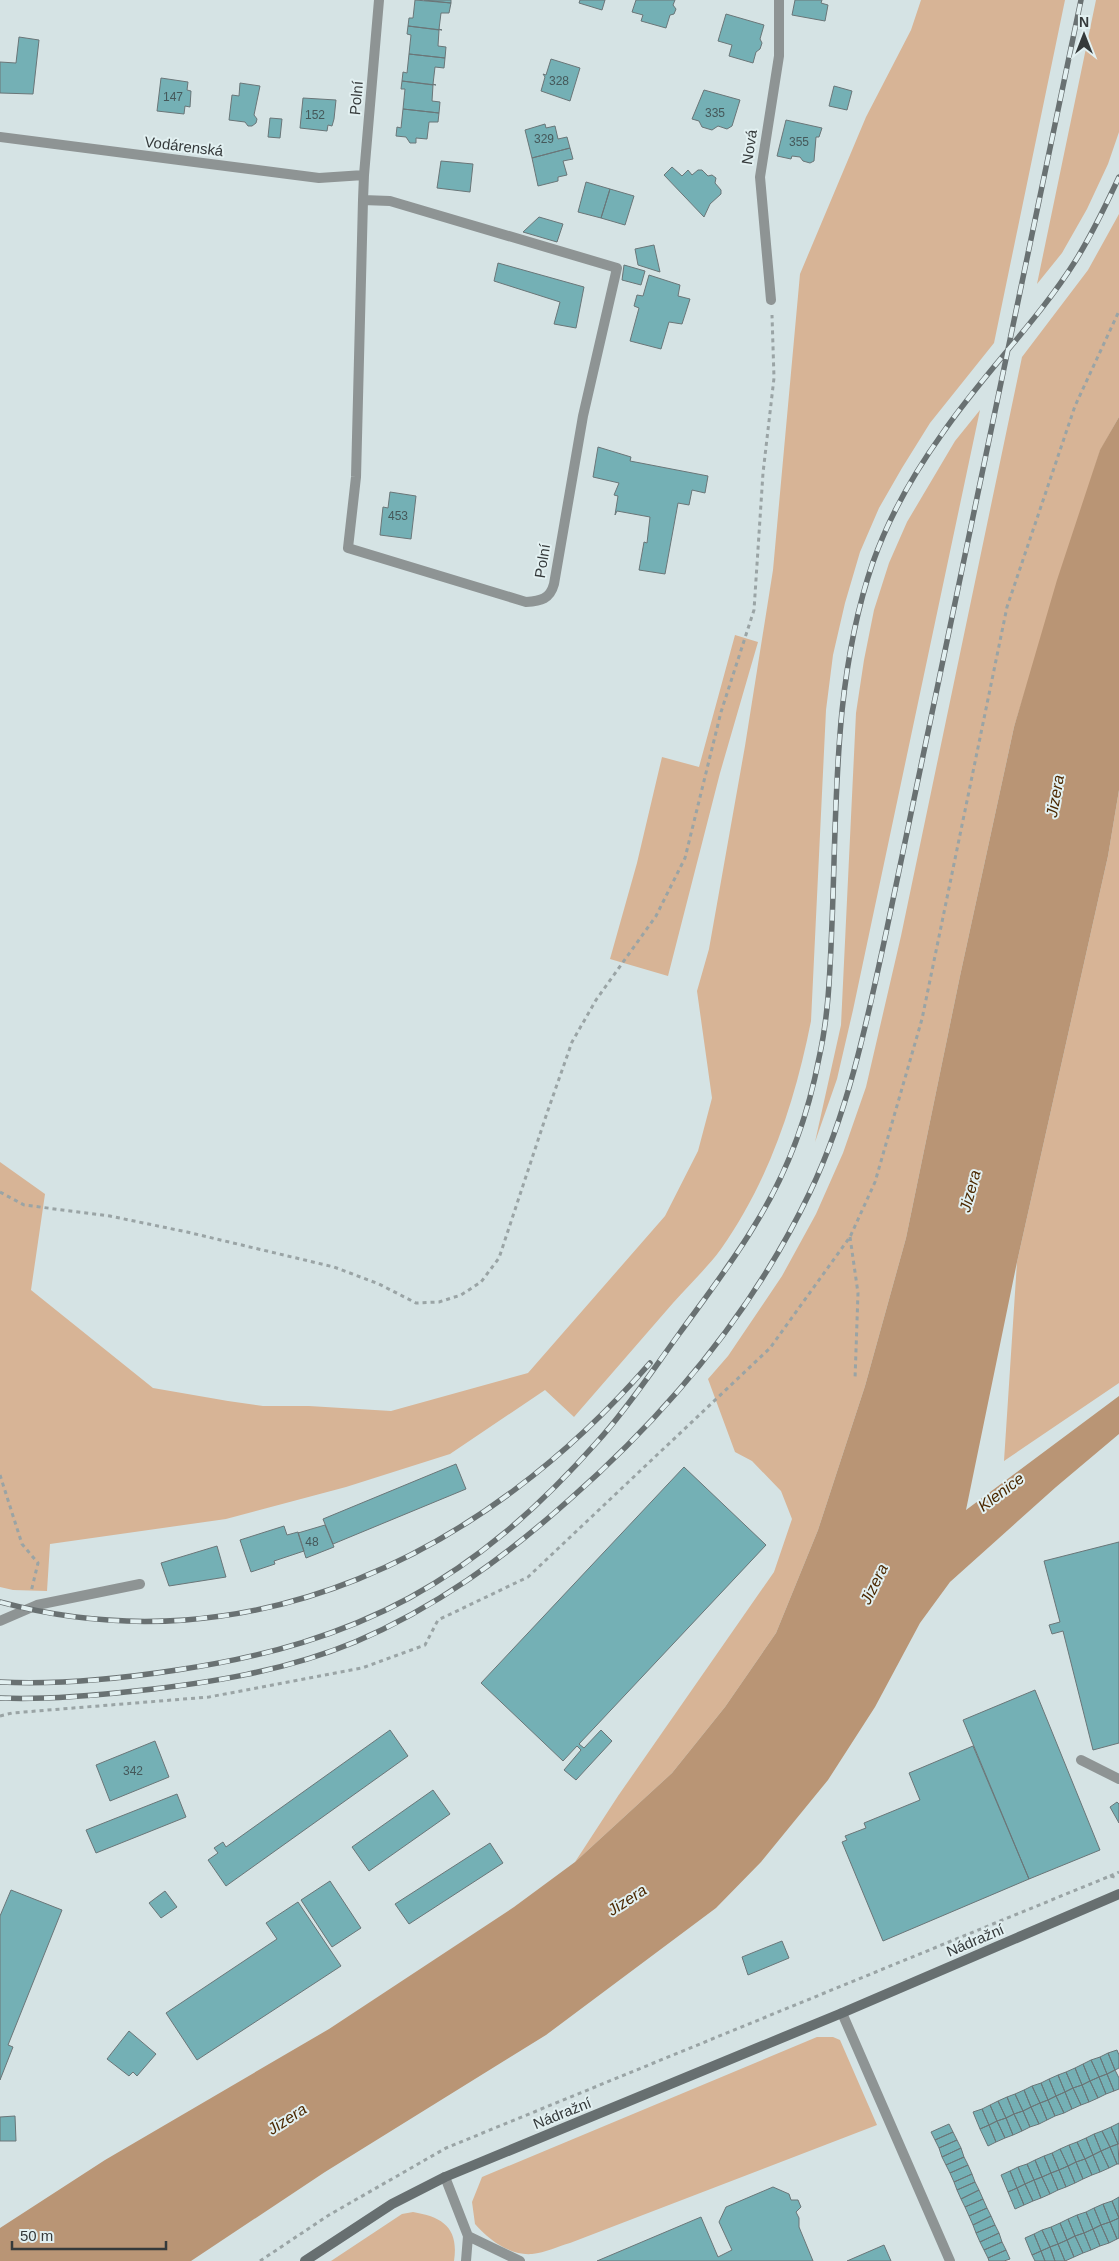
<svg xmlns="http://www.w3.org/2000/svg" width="1119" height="2261" font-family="Helvetica,sans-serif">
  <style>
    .green { fill: #d7b496 }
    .water { fill: #b99575 }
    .building { fill: #74b0b5; stroke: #6a7678 }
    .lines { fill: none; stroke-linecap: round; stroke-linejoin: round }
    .path { stroke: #9aa4a5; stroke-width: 3; stroke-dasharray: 4 4; stroke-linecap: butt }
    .lane { stroke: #8e9494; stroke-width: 10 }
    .street { stroke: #8e9494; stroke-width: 10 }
    .secondary { stroke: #676f70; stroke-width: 10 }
    .rail-casing { stroke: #697172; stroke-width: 5.5 }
    .rail { stroke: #e2f0f1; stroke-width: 4; stroke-dasharray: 11; stroke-linecap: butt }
    .labels { text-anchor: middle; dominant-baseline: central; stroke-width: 4; stroke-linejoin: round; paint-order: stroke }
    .number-label { font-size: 12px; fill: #45585a }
    .street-label { font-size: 15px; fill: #353a3b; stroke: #e2f0f1 }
    .water-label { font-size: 16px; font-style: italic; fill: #4b2800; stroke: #e2f0f1 }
  </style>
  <rect width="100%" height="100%" fill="#d5e3e4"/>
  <!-- green -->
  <path class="green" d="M921,0H1065L994,343L930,423L902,468L879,508L860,552L845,603L833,655L826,710L811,1021C795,1102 769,1181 721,1249C707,1268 689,1285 673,1303C640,1341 607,1379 574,1417L545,1390L450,1454L346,1487L226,1519L50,1544L47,1591L13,1590L0,1587V1162L45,1194L31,1290L153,1388L228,1401L263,1406H309L391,1411L528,1373L665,1216L698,1151L712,1098L697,991L709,949L745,746L773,570L800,274L866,117L911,30Z
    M1096,0H1119V132L1108,164L1087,209L1062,253L1037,284Z
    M1119,214V417L1100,451L1014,727L960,976L906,1238L865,1386L818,1530L776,1633L725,1707L672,1773L575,1862L618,1796L774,1572L792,1519L781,1491L752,1461L735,1452L708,1379L728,1356L782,1276L816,1214L843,1153L866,1087L901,936L1022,357L1088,270Z
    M980,410L853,1010L837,1079L815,1142L841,1025L856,713L864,660L874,610L889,563L907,522L955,441Z
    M735,635L758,642L720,773L668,976L610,959L637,863L662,757L699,767Z
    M1119,790V1383L1004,1461L1017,1262L1108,856Z
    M817,2037H833L840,2040L877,2125L570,2243C559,2246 545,2253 532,2254C510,2256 488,2239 475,2224L472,2202L482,2177Z
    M413,2212C443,2217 459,2228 454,2261H331L402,2214Z"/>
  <!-- water -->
  <path class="water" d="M1119,417V790L1108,856L1017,1262L966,1510L1119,1396V1434L1056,1487L950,1582L920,1623L875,1707L828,1780L761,1862L716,1908L546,2035L325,2172L191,2261H0V2228L105,2160L329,2029L514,1907L575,1862L672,1773L725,1707L776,1633L818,1530L865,1386L906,1238L960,976L1014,727L1057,580L1100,450Z"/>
  <!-- building -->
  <path class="building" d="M415,0L451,3L449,13H441L439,29L442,30L408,26L409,18H413Z
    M424,0H451V3Z
    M580,0H605L602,10L579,3Z
    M636,0H675L673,5L676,9L674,14L670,15L666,28L641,21L643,15L632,12Z
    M795,0H822L821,3L828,5L825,21L792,15Z
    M726,14L764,25L760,39L762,43L760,49L756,52L753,63L729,56L732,45L718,41Z
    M408,26L439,30L438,46L446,47L445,58L409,54L411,35L407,34Z
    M19,37L39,40L33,94L0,93V62L16,63Z
    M409,54L445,58L444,68L435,67L433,84L436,85L402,81L403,72L407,73Z
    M551,59L580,68L570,101L541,91L545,77L543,74L546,75Z
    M161,78L188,82L187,90L191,91L190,107L185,106L184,114L157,111Z
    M402,81L433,85L432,101L440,102L439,113L403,109L405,89H401Z
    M240,83L260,86L254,115L257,119L256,123L252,126H248L245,122L229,120L232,95L239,96Z
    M834,86L852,91L847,110L829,106Z
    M704,90L740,100L732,126L727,129L718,126L712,130L702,127L699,121L692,119Z
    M303,98L336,100L334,119L332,126L328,125L327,131L300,128Z
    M403,109L439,113L438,122H429L427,139L416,138V143H410L406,137L396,136L397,127L401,128Z
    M270,118L282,119L280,138L268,137Z
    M786,120L822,128L819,137H816L814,161L810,163L803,161L800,157L792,156L791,159L777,156Z
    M545,124L546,128L555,126L558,139L567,137L570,148L532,158L525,130Z
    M570,148L573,159L563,161L567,175L558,177V181L538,186L532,158Z
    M441,161L473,164L470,192L437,188Z
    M672,167L682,176L688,170L692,175L698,170H702L708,176L712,175L716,178L715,183L721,190V194L710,204L704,217L664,175Z
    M586,182L610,189L601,218L578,212Z
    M610,189L634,196L625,225L601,218Z
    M539,217L563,224L557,242L523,232Z
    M654,245L660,272L638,265L635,249Z
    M498,263L584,287L576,328L554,324L560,302L494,281Z
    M624,265L645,271L641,285L622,280Z
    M649,275L680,285L678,296L690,299L682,324L669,322L661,349L630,341L639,308L634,306L637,295L643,296Z
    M598,447L631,457L630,461L708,476L705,493L692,490L689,505L678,503L665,574L639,570L644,542L647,543L650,517L617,511L615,515L618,496L614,495L619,483L593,477Z
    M390,492L416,496L411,539L380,535L383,507L388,508Z
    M456,1464L466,1489L333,1544L323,1519Z
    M684,1467L766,1545L579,1744L584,1748L601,1730L612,1741L576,1780L564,1770L581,1750L577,1746L563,1761L481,1683Z
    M325,1525L334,1547L306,1558L298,1533Z
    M284,1526L287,1535L298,1532L304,1551L274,1561L275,1564L251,1572L240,1540Z
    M1119,1542V1743L1093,1750L1063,1631L1052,1634L1049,1625L1060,1622L1044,1561Z
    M217,1546L226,1577L169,1586L161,1563Z
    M1035,1690L1100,1850L1029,1879L963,1720Z
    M390,1730L408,1756L226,1886L208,1860L218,1853L214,1848L223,1842L226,1847Z
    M155,1741L169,1777L110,1801L96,1765Z
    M973,1746L1029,1879L883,1941L842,1842L847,1840L845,1836L866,1828L864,1823L920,1800L909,1773Z
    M433,1790L450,1814L369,1871L352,1847Z
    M177,1794L186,1817L96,1853L86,1830Z
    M1117,1802L1119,1804V1823L1110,1807Z
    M490,1843L503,1863L409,1924L395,1904Z
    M330,1881L361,1928L332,1947L301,1900Z
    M11,1890L62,1910L8,2045L13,2047L0,2080V1916Z
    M165,1891L177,1907L161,1918L149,1903Z
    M298,1902L341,1966L197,2060L166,2013L277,1939L266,1923Z
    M782,1941L789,1958L748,1975L742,1957Z
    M129,2031L156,2054L137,2076L133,2072L129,2076L107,2059Z
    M1117,2050L1119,2055V2068L1115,2070L1108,2053Z
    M1108,2053L1115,2070L1107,2074L1100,2057Z
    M1100,2057L1107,2074L1099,2077L1091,2060Z
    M1091,2060L1099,2077L1090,2081L1083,2064Z
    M1083,2064L1090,2081L1082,2085L1075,2068Z
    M1075,2068L1082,2085L1073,2088L1066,2072Z
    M1115,2070L1119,2078V2089L1114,2091L1107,2074Z
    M1066,2072L1073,2088L1065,2092L1058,2075Z
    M1107,2074L1114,2091L1106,2094L1099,2077Z
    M1058,2075L1065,2092L1056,2096L1049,2079Z
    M1099,2077L1106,2094L1098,2098L1090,2081Z
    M1049,2079L1056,2096L1048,2100L1041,2083Z
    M1090,2081L1098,2098L1089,2102L1082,2085Z
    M1041,2083L1048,2100L1040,2103L1032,2086Z
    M1082,2085L1089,2102L1081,2105L1073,2088Z
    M1032,2086L1040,2103L1031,2107L1024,2090Z
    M1073,2088L1081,2105L1072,2109L1065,2092Z
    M1024,2090L1031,2107L1023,2111L1015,2094Z
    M1065,2092L1072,2109L1064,2113L1056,2096Z
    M1015,2094L1023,2111L1014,2114L1007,2097Z
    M1056,2096L1064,2113L1055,2116L1048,2100Z
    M1007,2097L1014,2114L1006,2118L998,2101Z
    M1048,2100L1055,2116L1047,2120L1040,2103Z
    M998,2101L1006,2118L997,2121L990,2105Z
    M1040,2103L1047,2120L1039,2124L1031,2107Z
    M990,2105L997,2121L989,2125L982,2109Z
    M1031,2107L1039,2124L1030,2127L1023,2111Z
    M982,2109L989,2125L980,2129L973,2112Z
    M1023,2111L1030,2127L1022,2131L1014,2114Z
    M1014,2114L1022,2131L1013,2135L1006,2118Z
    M15,2116L16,2141H0V2117Z
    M1006,2118L1013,2135L1005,2138L997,2121Z
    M997,2121L1005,2138L996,2142L989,2125Z
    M1119,2123V2144H1118L1111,2127Z
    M949,2124L953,2132L935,2140L931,2132Z
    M989,2125L996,2142L988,2146L980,2129Z
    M1111,2127L1118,2144L1110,2147L1102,2131Z
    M1102,2131L1110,2147L1101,2151L1094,2134Z
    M953,2132L957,2140L939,2148L935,2140Z
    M1094,2134L1101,2151L1093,2155L1086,2138Z
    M1086,2138L1093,2155L1085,2159L1077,2142Z
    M957,2140L961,2148L942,2157L939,2148Z
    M1077,2142L1085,2159L1076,2162L1069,2145Z
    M1118,2144L1119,2164H1117L1110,2147Z
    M1069,2145L1076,2162L1068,2166L1060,2149Z
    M1110,2147L1117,2164L1109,2168L1101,2151Z
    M961,2148L964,2157L946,2165L942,2157Z
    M1060,2149L1068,2166L1059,2170L1052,2153Z
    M1101,2151L1109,2168L1100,2172L1093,2155Z
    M1052,2153L1059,2170L1051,2173L1044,2156Z
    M1093,2155L1100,2172L1092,2175L1085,2159Z
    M1044,2156L1051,2173L1042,2177L1035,2160Z
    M964,2157L968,2165L950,2173L946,2165Z
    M1085,2159L1092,2175L1083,2179L1076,2162Z
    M1035,2160L1042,2177L1034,2180L1027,2164Z
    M1076,2162L1083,2179L1075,2183L1068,2166Z
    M1027,2164L1034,2180L1025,2184L1018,2167Z
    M968,2165L972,2174L954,2182L950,2173Z
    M1068,2166L1075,2183L1066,2187L1059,2170Z
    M1018,2167L1025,2184L1017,2188L1010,2171Z
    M1059,2170L1066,2187L1058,2190L1051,2173Z
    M1010,2171L1017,2188L1008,2192L1001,2175Z
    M1051,2173L1058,2190L1050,2194L1042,2177Z
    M972,2174L975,2182L957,2190L954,2182Z
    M1042,2177L1050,2194L1041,2198L1034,2180Z
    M1034,2180L1041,2198L1033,2201L1025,2184Z
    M975,2182L979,2190L961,2199L957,2190Z
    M1025,2184L1033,2201L1024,2205L1017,2188Z
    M773,2187L789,2194L791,2200H798L801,2207L796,2212L799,2218V2227L813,2261H597L701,2217L718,2257L732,2250L719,2222L726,2207Z
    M1017,2188L1024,2205L1015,2209L1008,2192Z
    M979,2190L983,2199L965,2207L961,2199Z
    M1119,2197V2218L1112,2201Z
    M983,2199L987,2208L969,2216L965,2207Z
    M1112,2201L1119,2218L1110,2222L1103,2204Z
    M1103,2204L1110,2222L1101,2225L1094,2208Z
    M987,2208L991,2216L973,2225L969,2216Z
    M1094,2208L1101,2225L1093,2229L1086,2212Z
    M1086,2212L1093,2229L1084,2233L1077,2215Z
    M1077,2215L1084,2233L1075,2236L1068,2219Z
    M991,2216L995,2225L976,2233L973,2225Z
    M1119,2218V2238L1117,2239L1110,2222Z
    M1068,2219L1075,2236L1067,2240L1060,2223Z
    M1110,2222L1117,2239L1109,2243L1101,2225Z
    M1060,2223L1067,2240L1058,2244L1051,2227Z
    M995,2225L999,2233L980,2242L976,2233Z
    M1101,2225L1109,2243L1100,2246L1093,2229Z
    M1051,2227L1058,2244L1050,2247L1042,2230Z
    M1093,2229L1100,2246L1091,2250L1084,2233Z
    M1042,2230L1050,2247L1041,2251L1034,2234Z
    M999,2233L1002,2242L984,2250L980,2242Z
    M1084,2233L1091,2250L1083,2253L1075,2236Z
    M1034,2234L1041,2251L1032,2255L1025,2238Z
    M1075,2236L1083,2253L1074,2257L1067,2240Z
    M1067,2240L1074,2257L1065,2261L1058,2244Z
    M1002,2242L1006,2250L988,2258L984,2250Z
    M1058,2244L1065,2261H1055L1050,2247Z
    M884,2245L891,2261H847Z
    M1050,2247L1055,2261H1045L1041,2251Z
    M1006,2250L1010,2259L1004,2261H989L988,2258Z
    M1041,2251L1045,2261H1035L1032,2255Z"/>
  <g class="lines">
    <!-- path -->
    <path class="path" d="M0,1192L24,1205L110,1216L187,1232L334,1267L379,1284L416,1303L439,1302L461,1295L481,1282L499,1258L547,1113L572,1042L596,1000L656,916L685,858L721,712L754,610L763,473L774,378L772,315
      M850,1237L858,1293L855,1379
      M0,1475L22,1544L38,1563L31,1592
      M0,1716L12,1713L209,1697L362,1668L425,1645L438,1620L528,1577L770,1348L850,1237L875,1182L922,1019L1007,607L1075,406L1119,311
      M1110,1876L1119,1872
      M260,2261L329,2215L446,2148L1110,1876L1118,1878"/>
    <!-- lane -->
    <path class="lane" d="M0,1621L37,1605L140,1584
      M1081,1760L1119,1779
      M445,2177L468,2236L466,2261
      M468,2236L520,2261"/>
    <!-- street -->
    <path class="street" d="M0,137L319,178L364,175
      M363,200L390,201L617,268L583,416L554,584C550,599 541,601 526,602L348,548L356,477L363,200L364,175L379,0
      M771,300L760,177L779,56V0
      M842,2013L950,2261"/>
    <!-- secondary -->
    <path class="secondary" d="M305,2261L392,2204L445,2177L842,2013L1119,1894"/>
    <!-- rail casing -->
    <g class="rail-casing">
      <path id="rail" d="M0,1602C253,1670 486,1552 650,1363
        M0,1682C59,1685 118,1679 177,1670C359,1643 474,1581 597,1442C627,1409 652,1371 679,1334C705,1298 733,1262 756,1223C787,1173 808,1116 819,1058C829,1014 830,969 832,923C837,802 833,678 873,562C889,517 914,473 942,434C983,374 1037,322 1076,260C1092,234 1106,205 1119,177
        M0,1698C46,1700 90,1696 135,1691C210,1683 285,1671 355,1642C435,1608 504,1558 569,1500C668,1413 753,1312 810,1192C849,1110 867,1021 886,933L1081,0"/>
    </g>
    <!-- rail -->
    <use href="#rail" class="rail"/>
  </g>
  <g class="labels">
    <!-- number labels -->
    <g class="number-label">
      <text x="559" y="81">328</text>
      <text x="173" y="97">147</text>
      <text x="715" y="113">335</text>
      <text x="315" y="115">152</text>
      <text x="544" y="139">329</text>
      <text x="799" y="142">355</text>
      <text x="398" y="516">453</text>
      <text x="312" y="1542">48</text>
      <text x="133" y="1771">342</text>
    </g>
    <!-- street labels -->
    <g class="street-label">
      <text transform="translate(356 98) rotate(-85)">Polní</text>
      <text transform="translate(184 146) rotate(7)">Vodárenská</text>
      <text transform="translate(749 147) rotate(-81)">Nová</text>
      <text transform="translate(542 561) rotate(-81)">Polní</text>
      <text transform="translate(975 1940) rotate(-23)">Nádražní</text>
      <text transform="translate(562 2113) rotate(-22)">Nádražní</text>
    </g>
    <!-- water labels -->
    <g class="water-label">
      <text transform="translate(1055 796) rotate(-80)">Jizera</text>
      <text transform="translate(970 1191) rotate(-75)">Jizera</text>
      <text transform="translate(1001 1492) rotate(-37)">Klenice</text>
      <text transform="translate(874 1584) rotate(-64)">Jizera</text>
      <text transform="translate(627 1900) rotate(-33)">Jizera</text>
      <text transform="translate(287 2119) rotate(-33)">Jizera</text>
    </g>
  </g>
  <!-- north arrow -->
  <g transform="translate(1084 35)" stroke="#e2f0f1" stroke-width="4" paint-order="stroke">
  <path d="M0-4L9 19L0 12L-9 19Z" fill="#353a3b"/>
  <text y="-8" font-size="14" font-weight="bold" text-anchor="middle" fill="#353a3b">N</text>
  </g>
  <!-- scale -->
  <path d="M12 2241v8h154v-8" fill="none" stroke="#353a3b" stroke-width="2.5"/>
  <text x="20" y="2241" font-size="15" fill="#353a3b" stroke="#e2f0f1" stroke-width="4" paint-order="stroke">50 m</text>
</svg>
